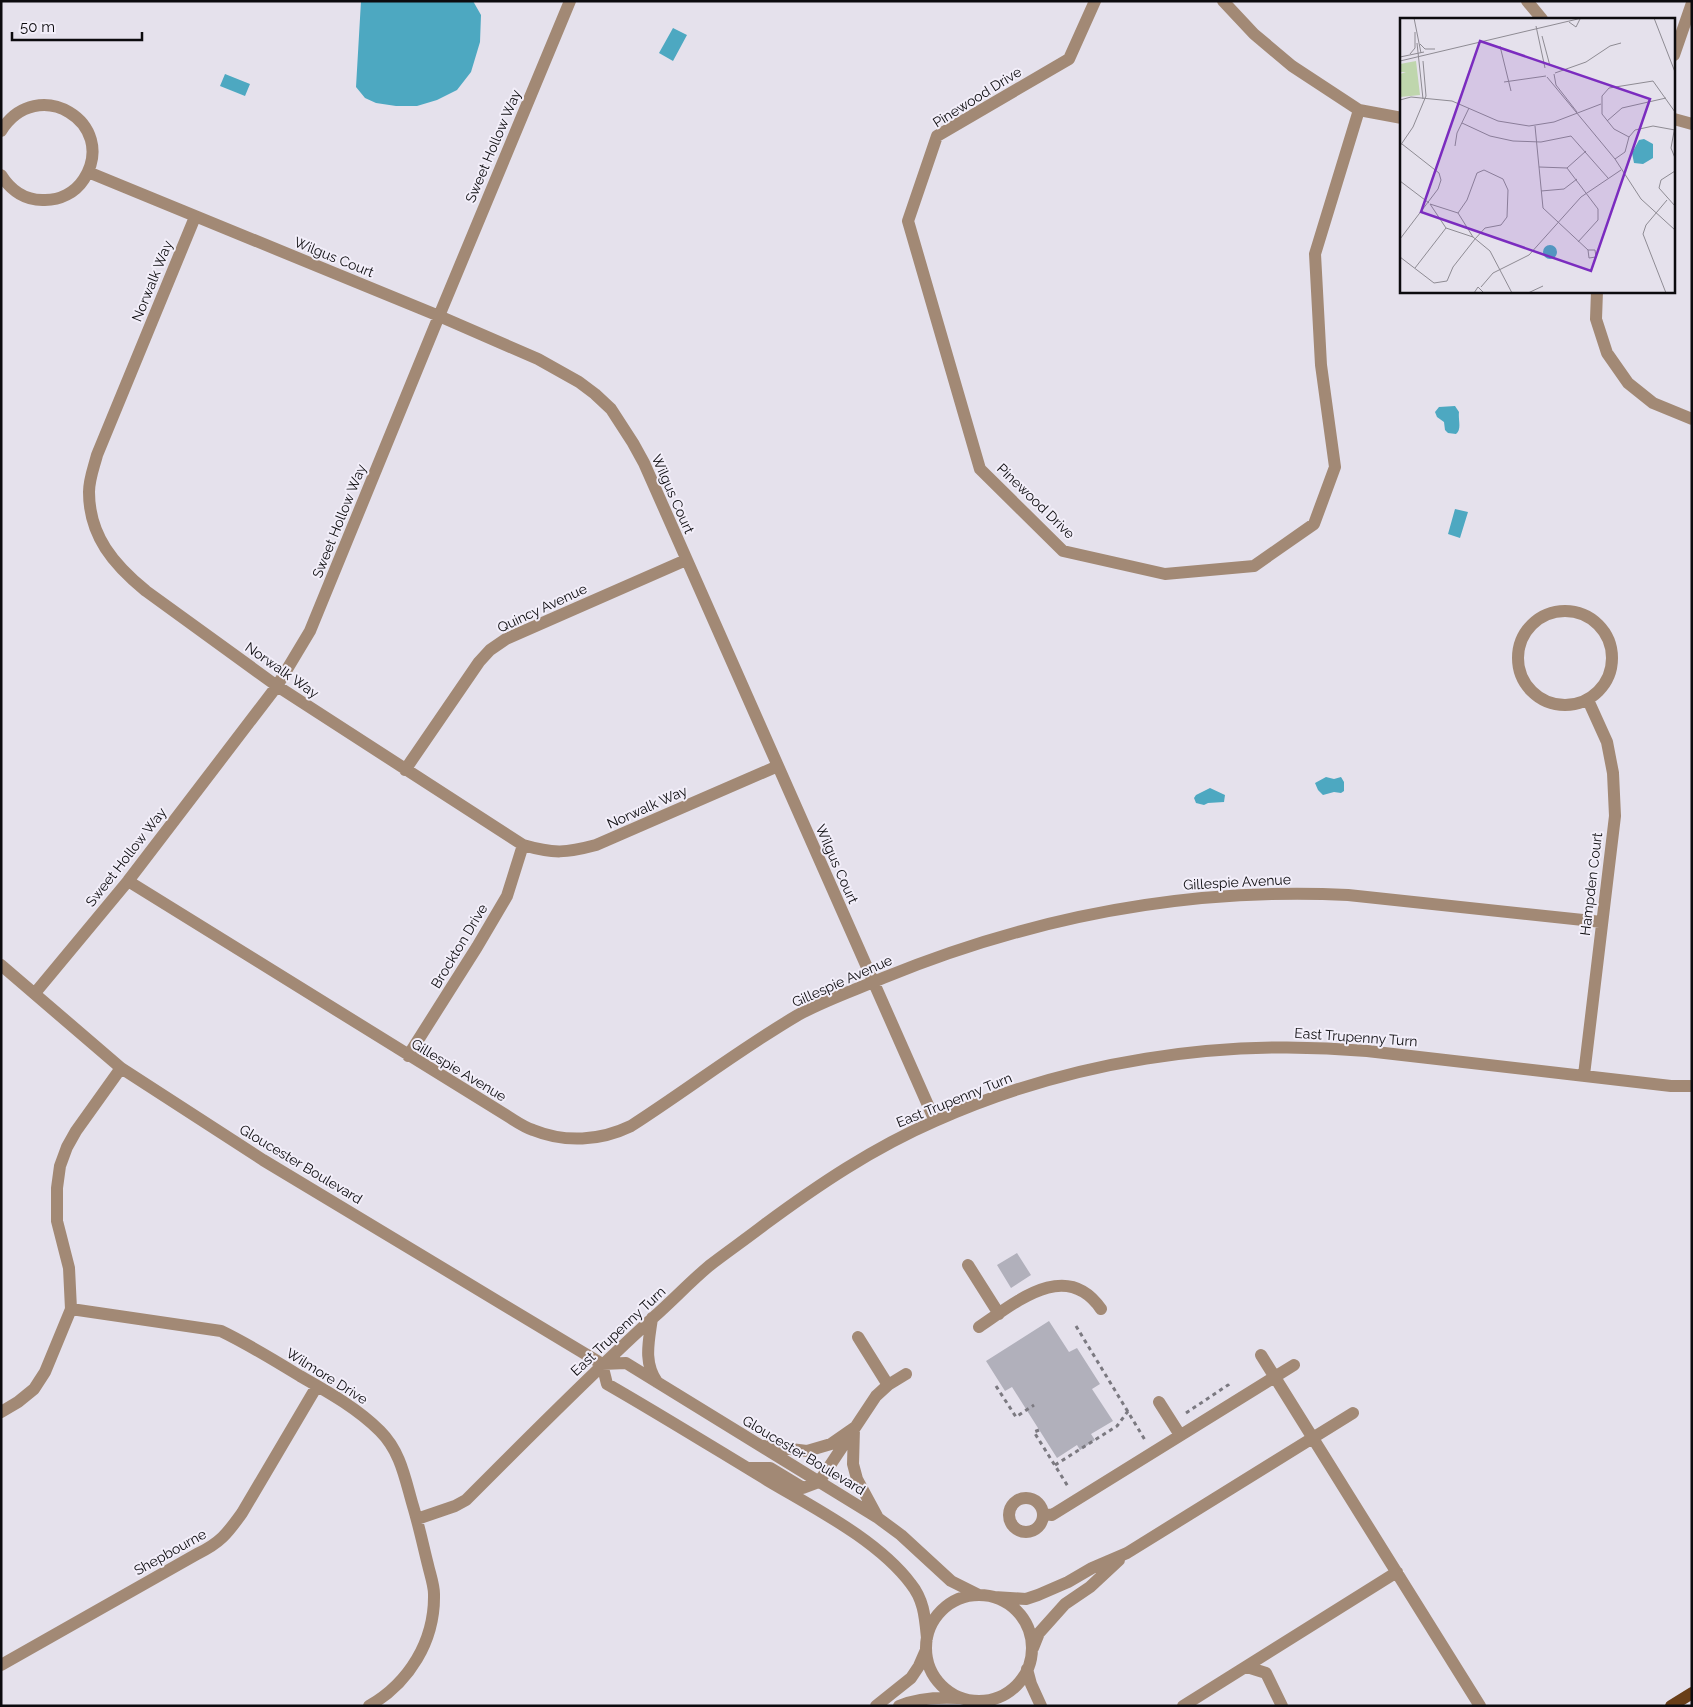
<svg xmlns="http://www.w3.org/2000/svg" width="1693" height="1707" font-family="Raleway,sans-serif">
  <style>
    .water { fill: #4da8c1 }
    .building { fill: #b1b0bb }
    .lines { fill: none; stroke-linecap: round; stroke-linejoin: round }
    .path { stroke: #7b7980; stroke-width: 3; stroke-dasharray: 4 4; stroke-linecap: butt }
    .minor { stroke: #a28975; stroke-width: 12 }
    .major { stroke: #693e18; stroke-width: 12 }
    .labels { text-anchor: middle; dominant-baseline: central; stroke-width: 4; stroke-linejoin: round; paint-order: stroke }
    .street-label { font-size: 14px; fill: #0c0b0e; stroke: #f2eef9 }
    .inset-road { fill: none; stroke: #8e8b93; stroke-width: 1 }
    .view { fill: #7b2cbf; fill-opacity: 0.15; stroke: #7b2cbf; stroke-width: 2.5 }
    .inset-edge { fill: none; stroke: #0c0b0e; stroke-width: 2.5 }
  </style>
  <rect width="100%" height="100%" fill="#e5e1ec"/>
  <!-- water -->
  <path class="water" d="M361,1H473L481,15L480,42L471,72L457,90L437,100L417,106H396L376,103L365,98L356,87Z
    M673,28L687,35L673,61L659,53Z
    M225,74L250,84L245,96L220,86Z
    M1455,406L1459,412C1458,420 1462,429 1456,434L1448,433L1445,430L1444,422L1437,417L1435,412L1439,407Z
    M1455,509L1468,512L1460,538L1448,534Z
    M1326,777L1334,779L1341,777L1344,782V791L1341,793L1334,792L1323,795L1318,790L1315,783Z
    M1210,788L1225,795L1224,802L1208,803L1204,805L1196,803L1194,798L1196,795Z"/>
  <!-- building -->
  <path class="building" d="M1017,1253L1031,1275L1011,1288L997,1265Z
    M1049,1321L1069,1352L1077,1348L1100,1384L1092,1389L1113,1421L1091,1434L1095,1440L1080,1450L1077,1445L1057,1458L1012,1387L1005,1391L986,1361Z"/>
  <g class="lines">
    <!-- path -->
    <path class="path" d="M1076,1326L1145,1440
      M996,1386L1016,1417L1034,1405
      M1186,1413L1228,1385L1230,1388
      M1039,1430L1034,1432L1069,1488
      M1055,1465L1117,1426L1128,1411"/>
    <!-- minor -->
    <path class="minor" d="M1095,1L1069,59L937,136L908,221L980,469L1063,551L1165,574L1254,566L1314,524L1335,467L1321,365L1315,254L1359,110
      M1223,1L1254,34L1292,66L1359,110L1402,118
      M1527,1L1542,19
      M1674,55L1692,3
      M1674,119L1692,124
      M1,131C37,73 119,123 84,179C75,193 60,200 45,200C26,201 11,191 1,175
      M88,172L439,316L538,359L579,382L595,394L611,409L633,443L644,463L935,1121
      M195,217L97,455C94,467 89,479 89,492C89,536 114,565 146,591L277,686L523,845C554,854 566,853 596,845L778,766
      M1597,291L1596,319L1607,353L1628,383L1653,403L1692,419
      M1518 658a47 47 0 1 1 94 0a47 47 0 1 1-94 0Z
      M405,770L479,662L490,650L506,639L686,560
      M128,881L509,1117C517,1122 524,1127 533,1130C565,1143 600,1141 631,1126C687,1090 740,1049 798,1015C825,1000 855,990 883,978C1032,917 1186,887 1348,895L1602,922
      M1,965L121,1068L263,1160L602,1364L626,1363L878,1518L901,1535L951,1581L979,1595
      M35,993L128,881L277,686L310,631L439,316L570,1
      M408,1056L477,947L507,896L523,845
      M1584,1075L1615,816L1613,773L1607,742L1588,700
      M968,1265L999,1314
      M71,1309L221,1331C248,1344 274,1360 300,1376C328,1392 357,1408 380,1431C401,1452 405,1479 413,1506C419,1526 423,1545 428,1565C430,1574 434,1585 434,1594C435,1641 409,1683 369,1706
      M652,1318C649,1341 643,1362 657,1382
      M979,1327C1015,1303 1066,1258 1101,1309
      M858,1337L888,1385
      M1261,1355L1480,1706
      M602,1364L607,1384C661,1415 714,1448 767,1480C814,1508 878,1540 911,1584C924,1600 925,1618 927,1638
      M1159,1402L1180,1435
      M1,1412L18,1402L34,1389L45,1372L71,1309L69,1268L57,1221V1188L60,1166L67,1147L76,1131L121,1068
      M765,1446L807,1451L831,1444L854,1428L853,1464L857,1479L877,1516
      M749,1468H770L803,1488L819,1482L876,1396L888,1385L906,1374
      M1009 1515a17 17 0 1 1 34 0a17 17 0 1 1-34 0Z
      M1043,1514L1052,1515L1294,1365
      M417,1519L455,1506L466,1500C528,1438 590,1375 655,1316C673,1300 690,1282 709,1266C727,1252 746,1239 764,1225C818,1185 873,1148 935,1121C1069,1061 1220,1038 1367,1051L1671,1086H1692
      M926 1648a53 53 0 1 1 106 0a53 53 0 1 1-106 0Z
      M994,1597L1026,1599L1038,1595L1068,1582L1092,1568L1127,1553L1353,1413
      M1033,1648L1039,1633L1065,1604L1090,1587L1119,1560
      M1,1665L197,1554C220,1543 227,1534 242,1513L317,1386
      M1247,1667L1266,1673L1282,1706
      M1027,1669L1031,1684L1041,1706
      M876,1706L911,1678L919,1666L926,1650
      M899,1706C918,1698 939,1697 958,1698
      M1183,1706L1397,1572"/>
    <!-- major -->
    <path class="major" d="M1671,1706L1692,1693"/>
  </g>
  <g class="labels">
    <!-- street labels -->
    <g class="street-label">
      <text transform="translate(977 97) rotate(-32)">Pinewood Drive</text>
      <text transform="translate(493 146) rotate(-67)">Sweet Hollow Way</text>
      <text transform="translate(334 257) rotate(22)">Wilgus Court</text>
      <text transform="translate(152 281) rotate(-68)">Norwalk Way</text>
      <text transform="translate(673 494) rotate(66)">Wilgus Court</text>
      <text transform="translate(1036 501) rotate(44)">Pinewood Drive</text>
      <text transform="translate(339 521) rotate(-68)">Sweet Hollow Way</text>
      <text transform="translate(542 608) rotate(-25)">Quincy Avenue</text>
      <text transform="translate(282 670) rotate(35)">Norwalk Way</text>
      <text transform="translate(647 807) rotate(-24)">Norwalk Way</text>
      <text transform="translate(126 857) rotate(-52)">Sweet Hollow Way</text>
      <text transform="translate(837 864) rotate(66)">Wilgus Court</text>
      <text transform="translate(1237 882) rotate(-3)">Gillespie Avenue</text>
      <text transform="translate(1591 884) rotate(-83)">Hampden Court</text>
      <text transform="translate(459 946) rotate(-59)">Brockton Drive</text>
      <text transform="translate(842 981) rotate(-24)">Gillespie Avenue</text>
      <text transform="translate(1356 1037) rotate(4)">East Trupenny Turn</text>
      <text transform="translate(459 1070) rotate(31)">Gillespie Avenue</text>
      <text transform="translate(954 1100) rotate(-22)">East Trupenny Turn</text>
      <text transform="translate(301 1164) rotate(31)">Gloucester Boulevard</text>
      <text transform="translate(618 1331) rotate(-43)">East Trupenny Turn</text>
      <text transform="translate(327 1376) rotate(32)">Wilmore Drive</text>
      <text transform="translate(804 1455) rotate(31)">Gloucester Boulevard</text>
      <text transform="translate(170 1552) rotate(-29)">Shepbourne</text>
    </g>
  </g>
  <!-- overview -->
  <g transform="translate(1400 18)">
    <rect width="275" height="275" fill="#e5e1ec"/>
    <path d="M16,43L20,77L0,79V56L6,54H0V46Z" fill="#bfd6ad"/>
    <path d="M244,121L253,126V140L243,146L234,145L232,135L239,122ZM143 234a7 7 0 1 1 14 0a7 7 0 1 1-14 0Z" fill="#4da8c1"/>
    <path class="inset-road" d="M14,0L21,35M254,0L275,54M169,4L176,9L180,1M136,8L145,50M142,18L150,48M17,25L23,81M20,26L25,31H35M100,28L111,73M10,36L15,30V14M0,39L24,34M0,43L182,0M155,55L186,44L210,28L221,25M154,56L156,67L177,94M147,59L215,141L241,181L275,212M104,64L146,58M0,82L11,79L52,83L98,103L129,108L154,104L201,86M207,103L222,90L266,80M62,105L90,118L113,123L141,124L171,118L208,160M135,108L143,190L188,232H195L196,239L189,240L188,232M275,108L271,130L275,140M229,119L214,111L202,96V78L209,70L253,63L275,94M0,128L13,109L26,78L23,43M55,128L57,115L69,90M215,141L225,134L229,119L235,112L253,108L275,112M139,149L167,150L198,191V202L178,224M167,150L186,133M275,153L261,162L259,170L275,188M0,163L29,185M141,173L164,171L177,161M73,219L58,195L30,186L46,210L73,219L90,233L112,275M0,221L38,171L41,162L39,155L2,126M0,239L34,265L47,263L53,249L75,221L85,210L101,207L107,199L108,172L103,161L84,152L77,155L67,182L58,195M15,250L46,210M81,269L93,255L129,237L181,179L221,152M74,275L78,269L84,275M128,275L143,268M266,275L243,216L246,207L267,182"/>
    <path class="view" d="M80,23L250,81L191,253L21,194Z"/>
    <rect width="275" height="275" class="inset-edge"/>
  </g>
  <!-- border -->
  <rect width="1693" height="1707" fill="none" stroke="#0c0b0e" stroke-width="5"/>
  <!-- scale -->
  <path d="M12 32v8h130v-8" fill="none" stroke="#0c0b0e" stroke-width="2.5"/>
  <text x="20" y="32" font-size="15" fill="#0c0b0e" stroke="#f2eef9" stroke-width="4" paint-order="stroke">50 m</text>
</svg>
